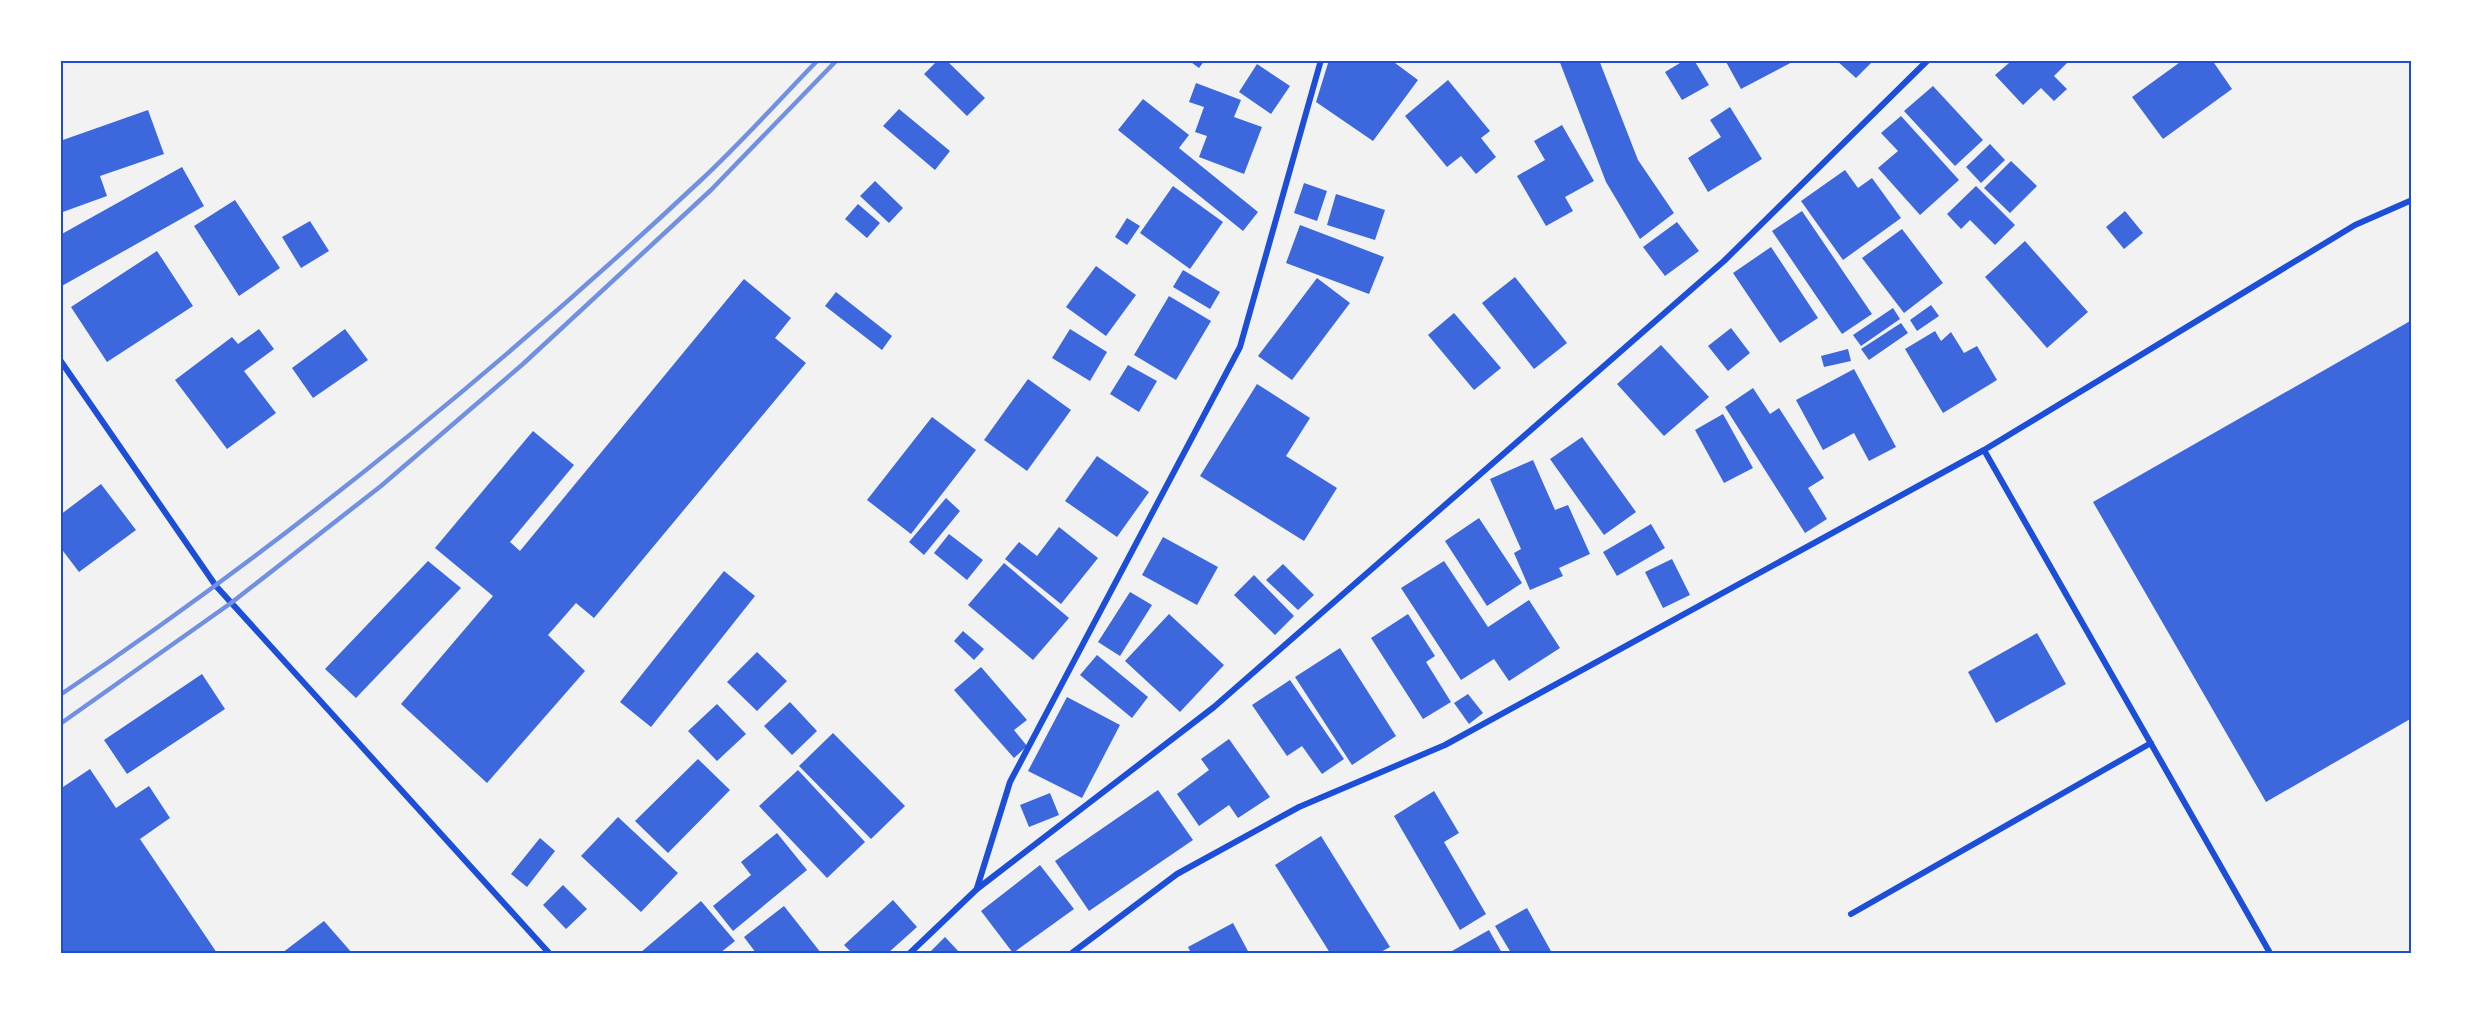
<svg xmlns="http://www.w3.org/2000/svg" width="2472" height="1013" font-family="'Archivo Narrow',sans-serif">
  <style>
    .building { fill: #3d67dc }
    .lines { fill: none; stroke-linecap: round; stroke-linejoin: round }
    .minor { stroke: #1d4ed8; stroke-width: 6 }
    .rail { stroke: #7290e2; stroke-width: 4.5 }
    .neatline { fill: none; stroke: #1d4ed8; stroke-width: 2 }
  </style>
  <rect width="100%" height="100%" fill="#f2f2f2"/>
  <!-- building -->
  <path class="building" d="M938,60H946L985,98L967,116L924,74Z
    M1188,60H1205L1199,68Z
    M1329,60H1391L1418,80L1373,141L1316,102Z
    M1559,60H1599L1638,160L1674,213L1640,239L1606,182Z
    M1685,60H1694L1709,85L1682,100L1665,72Z
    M1725,60H1796L1741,89Z
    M1836,60H1874L1856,78Z
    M2006,60H2070L2054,76L2067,89L2054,101L2041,88L2023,105L1995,75L2009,63Z
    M2183,60H2212L2232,89L2163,139L2132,97Z
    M1257,64L1290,86L1271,114L1239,92Z
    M1448,80L1490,131L1481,138L1496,157L1476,174L1461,156L1447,167L1405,116Z
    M1196,83L1241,100L1234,117L1262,127L1244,174L1199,157L1207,136L1195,132L1204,107L1189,102Z
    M1933,86L1983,140L1955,166L1904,111Z
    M1143,99L1189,135L1179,148L1258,212L1243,231L1118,130Z
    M1730,107L1762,159L1708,192L1688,158L1721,137L1710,120Z
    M899,109L950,151L935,170L883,126Z
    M148,110L164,154L100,176L107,196L60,213V141Z
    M1901,116L1959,180L1920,215L1878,168L1898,151L1881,133Z
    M1562,125L1594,181L1565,197L1573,211L1546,226L1517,176L1545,160L1534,141Z
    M1990,144L2005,160L1981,183L1966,167Z
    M2011,161L2037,186L2010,213L1984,188Z
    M182,167L204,206L60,287V235Z
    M1845,170L1858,188L1872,178L1901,218L1843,260L1801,201Z
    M875,181L903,208L889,223L860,196Z
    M1304,183L1327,191L1317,221L1294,213Z
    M1173,186L1223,222L1190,269L1140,233Z
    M1976,186L2015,225L1995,245L1970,220L1961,229L1947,214Z
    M1336,194L1385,210L1375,240L1327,225Z
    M235,200L280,268L239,296L194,226Z
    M858,204L880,223L867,238L845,219Z
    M1802,211L1872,314L1842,334L1772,231Z
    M2125,211L2143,233L2124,249L2106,227Z
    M1127,218L1140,226L1127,245L1115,237Z
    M310,221L329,251L301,268L282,237Z
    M1677,222L1699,251L1665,276L1643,247Z
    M1300,225L1384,257L1369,294L1286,263Z
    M1902,229L1943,283L1904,313L1862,258Z
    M2025,241L2088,312L2047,348L1985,277Z
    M1771,247L1818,318L1780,343L1733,273Z
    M157,251L193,306L107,362L71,307Z
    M1096,266L1136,295L1106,336L1066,307Z
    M1183,270L1220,292L1210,309L1173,287Z
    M1515,277L1567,343L1534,369L1482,303Z
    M1317,278L1350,303L1292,380L1258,356Z
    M744,279L791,318L775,338L806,363L594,618L576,603L548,635L585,671L487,783L401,704L493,596L435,548L533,431L574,465L510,542L520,551Z
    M836,292L892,336L882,350L825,306Z
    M1169,296L1211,321L1176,380L1134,355Z
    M1931,305L1939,316L1917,331L1910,320Z
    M1893,308L1900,319L1861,346L1853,335Z
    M1454,313L1501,368L1474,390L1428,335Z
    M2412,320V718L2266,802L2093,502Z
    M1901,323L1908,333L1869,360L1861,349Z
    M1731,328L1750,353L1728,371L1708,346Z
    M259,329L274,349L244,371L276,413L227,449L175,380L232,337L238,344Z
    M345,329L368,360L313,398L292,368Z
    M1070,329L1107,352L1090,381L1052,358Z
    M1935,331L1941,341L1951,332L1964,353L1977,346L1997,380L1943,413L1905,349Z
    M1661,345L1709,397L1664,436L1617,384Z
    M1848,349L1851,361L1824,367L1821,356Z
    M1128,365L1157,381L1139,412L1110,394Z
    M1854,369L1896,447L1869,461L1854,433L1823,450L1796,400Z
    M1028,379L1071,410L1027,471L984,440Z
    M1257,384L1310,418L1286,456L1337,488L1304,541L1200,476Z
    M1753,388L1770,414L1779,408L1824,478L1808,488L1827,519L1805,533L1725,407Z
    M1723,414L1753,468L1724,483L1695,430Z
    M932,417L976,450L911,534L867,500Z
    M1582,437L1636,512L1604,535L1550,459Z
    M1097,456L1149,492L1117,537L1065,501Z
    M1533,460L1555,510L1568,505L1590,554L1559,568L1563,576L1530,590L1514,553L1521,549L1490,479Z
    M101,484L136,530L79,572L60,547V515Z
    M946,498L960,511L924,555L909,542Z
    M1479,518L1522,583L1487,606L1445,541Z
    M1651,524L1665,548L1617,576L1603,552Z
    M1059,527L1098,558L1061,604L1005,559L1019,542L1037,556Z
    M949,534L983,560L967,580L934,553Z
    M1163,537L1218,567L1197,605L1142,575Z
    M1672,559L1690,595L1663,608L1645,572Z
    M428,561L461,588L356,698L325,669Z
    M1444,561L1488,627L1529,600L1560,648L1509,681L1494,659L1461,680L1401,588Z
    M1004,563L1069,618L1033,660L968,605Z
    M1283,564L1314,595L1298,610L1266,580Z
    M724,571L755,596L651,727L620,702Z
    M1254,575L1294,616L1275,635L1234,595Z
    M1130,592L1152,605L1120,656L1098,642Z
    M1169,614L1224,665L1180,712L1125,661Z
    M1408,614L1435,656L1426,662L1451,702L1423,719L1371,638Z
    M963,631L984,649L974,660L954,641Z
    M2037,633L2066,684L1996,723L1968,672Z
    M1340,648L1396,736L1352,765L1295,677Z
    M757,652L787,681L757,711L727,682Z
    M1097,655L1148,697L1132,718L1080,675Z
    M981,667L1027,720L1014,730L1027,746L1014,758L954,690Z
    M202,674L225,709L127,774L104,740Z
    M1290,680L1344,759L1322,774L1302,746L1287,756L1252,705Z
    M1468,694L1483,713L1469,724L1454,703Z
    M1067,697L1120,725L1082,798L1028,771Z
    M790,702L817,731L792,755L764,726Z
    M717,704L746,734L717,761L688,731Z
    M833,733L905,806L871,839L799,766Z
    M1229,739L1270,797L1238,818L1229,805L1199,826L1177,794L1209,770L1201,759Z
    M698,759L730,790L668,853L635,821Z
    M90,769L116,808L149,786L170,818L140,839L217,953H60V789Z
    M798,770L865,842L827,878L759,806Z
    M1158,790L1193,840L1089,911L1055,861Z
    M1434,791L1459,833L1444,842L1486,914L1460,930L1394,816Z
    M1050,793L1059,815L1029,827L1020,805Z
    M618,817L678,873L641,912L581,856Z
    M777,833L807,870L733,931L713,906L751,875L741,862Z
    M1321,836L1390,947L1379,953H1330L1275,865Z
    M540,838L555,851L527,887L511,874Z
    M1040,865L1074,909L1013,953L981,911Z
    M563,885L587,909L566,929L543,905Z
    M893,900L917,927L888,953H852L844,945Z
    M701,901L735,941L720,953H640Z
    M784,906L821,953H756L744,937Z
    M1527,908L1552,953H1511L1495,926Z
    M324,921L352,953H282Z
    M1233,923L1249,953H1191L1188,947Z
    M1489,930L1502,953H1453L1452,951Z
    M945,937L960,953H929Z"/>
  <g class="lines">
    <!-- minor -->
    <path class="minor" d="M60,360L216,586L549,953
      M1984,450L2270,953
      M977,888L1010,782L1240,347L1321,60
      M1851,914L2151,743
      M910,953L977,889L1214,707L1724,261L1928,60
      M1072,953L1177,874L1299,807L1445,745L1984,450L2355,225L2412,200"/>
    <!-- rail -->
    <path class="rail" d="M60,695C287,542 500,368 700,181C741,143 779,100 818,60
      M60,724L231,603L381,486L523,364L711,190L837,60"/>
  </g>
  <!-- border -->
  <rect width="2472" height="1013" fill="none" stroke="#ffffff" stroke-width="123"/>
  <rect x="62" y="62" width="2348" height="890" class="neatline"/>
</svg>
